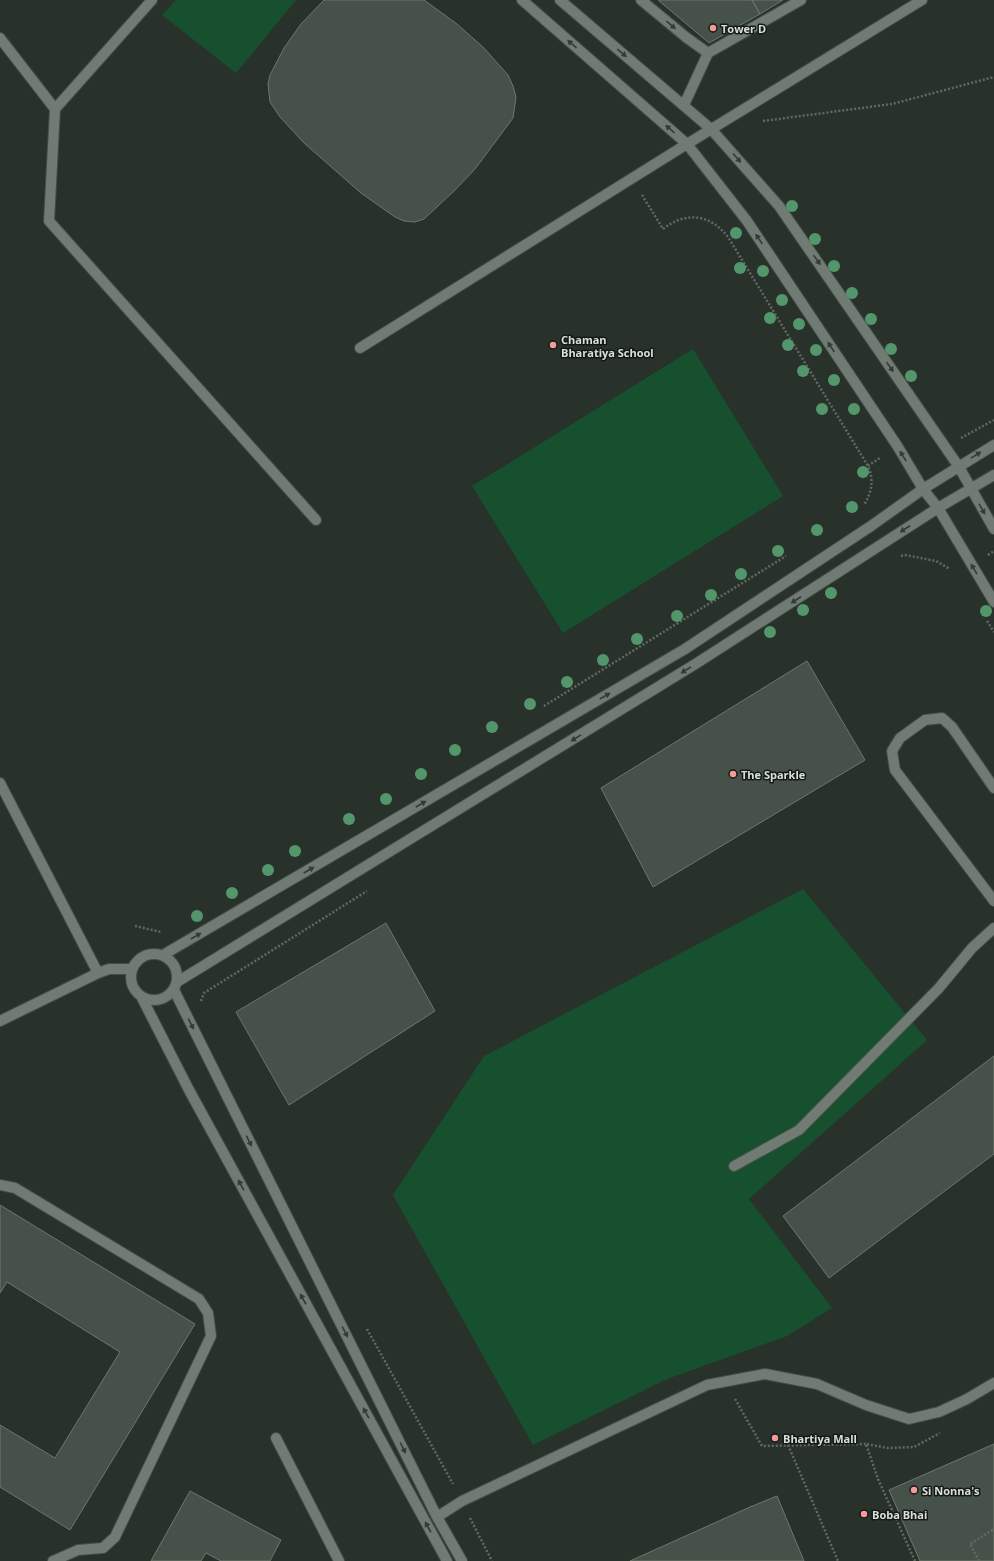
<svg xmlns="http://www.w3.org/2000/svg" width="994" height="1561" font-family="'Open Sans',sans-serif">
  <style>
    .green { fill: #17502f }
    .building { fill: #465149; stroke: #6c786f }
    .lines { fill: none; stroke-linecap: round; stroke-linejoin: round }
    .minor-casing { stroke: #444d47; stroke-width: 12 }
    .path { stroke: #606962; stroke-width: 2.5; stroke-dasharray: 2 2; stroke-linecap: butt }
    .minor { stroke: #6f7b73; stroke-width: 10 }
    .tree { fill: #54966c }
    .oneway { fill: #343b36 }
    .poi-dot { fill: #f59b97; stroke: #141915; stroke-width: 1.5 }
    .labels { text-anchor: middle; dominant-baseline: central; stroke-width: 3; stroke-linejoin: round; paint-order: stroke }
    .poi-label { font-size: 11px; font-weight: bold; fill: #d9e0db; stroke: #141915; text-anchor: start }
  </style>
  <rect width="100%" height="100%" fill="#28322b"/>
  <!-- green -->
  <path class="green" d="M176,0H296L236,73L162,15Z
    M693,349L783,496L563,633L472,486Z
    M803,889L927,1040L749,1199L832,1308L787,1336L667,1379L533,1445L393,1195L484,1056Z"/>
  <!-- building -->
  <path class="building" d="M324,0H424L457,24L484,48L508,75L513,86L516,97L513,118L475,169L454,191L424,219L415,222L404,221L395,217L361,193L304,143L280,117L270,102L268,84L270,75L284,48L301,24Z
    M658,0H752L760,14L709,43Z
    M752,0H783L760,14Z
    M807,661L865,760L653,887L601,788Z
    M386,923L435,1011L289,1105L236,1012Z
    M994,1056V1154L829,1278L783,1216Z
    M0,1205L195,1324L70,1530L0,1487V1425L55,1458L120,1352L7,1282L0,1293Z
    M994,1444V1561H920L889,1490Z
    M190,1491L281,1540L270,1561H221L206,1553L201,1561H151Z
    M777,1496L804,1561H630L750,1507Z"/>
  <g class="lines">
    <!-- minor casing -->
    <g class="minor-casing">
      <path id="minor" d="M522,0L687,144L747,221L898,447L923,489L938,508L994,602
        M560,0L711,129L779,206L959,467L994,529
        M641,0L687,38L708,53
        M0,38L55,109L49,221L316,520
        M684,105L708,53L801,0
        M55,109L152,0
        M360,348L687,144L922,0
        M0,783L98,973
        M994,788L952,727L942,718L925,720L900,738L892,751L895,770L994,901
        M131 977a23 23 0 1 1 46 0a23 23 0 1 1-46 0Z
        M163,955L685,649L871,526L923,489L994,445
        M177,982L697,663L938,508L994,475
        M174,990L437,1517L462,1561
        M142,998L189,1090L447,1561
        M0,1021L98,973L109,969H132
        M734,1166L799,1130L939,988L972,948L994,928
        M0,1185L15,1188L199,1299L208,1313L211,1336L115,1537L103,1548L78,1550L53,1561
        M276,1438L339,1561
        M437,1517L462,1501L707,1385L765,1374L817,1384L866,1405L909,1419L939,1412L967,1399L994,1383"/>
    </g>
    <!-- path -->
    <path class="path" d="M763,121L892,104L994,77
      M642,195L663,229C686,211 710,214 728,237L868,466C874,480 872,492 864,505
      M961,438L994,420
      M868,466L881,457
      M988,555L994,551
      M901,556L905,555L936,561L950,569
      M987,621L994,632
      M544,706L786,556
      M135,926L161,932
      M201,1001L204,993L367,891
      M367,1329L453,1484
      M735,1399L762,1446L866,1444
      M788,1445L838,1561
      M470,1518L492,1561
      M915,1561L878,1479L866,1444L888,1448L914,1447L940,1433
      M979,1561L970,1544L994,1529"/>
    <!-- minor -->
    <use href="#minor" class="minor"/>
  </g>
  <!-- trees -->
  <g class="tree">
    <circle cx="792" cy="206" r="6"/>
    <circle cx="736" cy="233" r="6"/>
    <circle cx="815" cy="239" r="6"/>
    <circle cx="834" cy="266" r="6"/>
    <circle cx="740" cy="268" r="6"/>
    <circle cx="763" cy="271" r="6"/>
    <circle cx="852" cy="293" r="6"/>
    <circle cx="782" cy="300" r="6"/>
    <circle cx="770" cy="318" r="6"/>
    <circle cx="871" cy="319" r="6"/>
    <circle cx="799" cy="324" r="6"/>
    <circle cx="788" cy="345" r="6"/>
    <circle cx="891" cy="349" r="6"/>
    <circle cx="816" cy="350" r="6"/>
    <circle cx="803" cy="371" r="6"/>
    <circle cx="911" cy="376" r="6"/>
    <circle cx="834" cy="380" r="6"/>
    <circle cx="822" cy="409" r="6"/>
    <circle cx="854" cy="409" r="6"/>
    <circle cx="863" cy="472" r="6"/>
    <circle cx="852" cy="507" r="6"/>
    <circle cx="817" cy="530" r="6"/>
    <circle cx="778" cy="551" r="6"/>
    <circle cx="741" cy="574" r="6"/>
    <circle cx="831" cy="593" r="6"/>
    <circle cx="711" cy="595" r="6"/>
    <circle cx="803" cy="610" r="6"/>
    <circle cx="986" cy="611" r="6"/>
    <circle cx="677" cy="616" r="6"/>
    <circle cx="770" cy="632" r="6"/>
    <circle cx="637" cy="639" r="6"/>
    <circle cx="603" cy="660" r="6"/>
    <circle cx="567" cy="682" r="6"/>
    <circle cx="530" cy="704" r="6"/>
    <circle cx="492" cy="727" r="6"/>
    <circle cx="455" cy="750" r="6"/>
    <circle cx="421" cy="774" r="6"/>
    <circle cx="386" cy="799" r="6"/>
    <circle cx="349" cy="819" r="6"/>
    <circle cx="295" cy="851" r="6"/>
    <circle cx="268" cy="870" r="6"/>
    <circle cx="232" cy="893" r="6"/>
    <circle cx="197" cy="916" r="6"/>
  </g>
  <!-- one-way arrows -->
  <defs><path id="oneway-solid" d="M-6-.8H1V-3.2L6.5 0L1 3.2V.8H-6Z"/></defs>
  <g class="oneway">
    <use href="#oneway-solid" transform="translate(671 25) rotate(40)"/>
    <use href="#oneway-solid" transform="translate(572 44) rotate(-139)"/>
    <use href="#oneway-solid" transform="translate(622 53) rotate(40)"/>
    <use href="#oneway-solid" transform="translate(670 129) rotate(-139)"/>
    <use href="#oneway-solid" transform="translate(737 158) rotate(49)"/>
    <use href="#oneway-solid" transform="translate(759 239) rotate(-124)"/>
    <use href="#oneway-solid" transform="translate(817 260) rotate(55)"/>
    <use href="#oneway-solid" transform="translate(831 347) rotate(-124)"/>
    <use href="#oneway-solid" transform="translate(890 367) rotate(55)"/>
    <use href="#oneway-solid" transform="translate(976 455) rotate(-32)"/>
    <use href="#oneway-solid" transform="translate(903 456) rotate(-122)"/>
    <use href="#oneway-solid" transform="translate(982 509) rotate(60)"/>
    <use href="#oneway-solid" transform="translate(905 529) rotate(147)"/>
    <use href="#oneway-solid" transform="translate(974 569) rotate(-121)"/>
    <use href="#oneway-solid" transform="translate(796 600) rotate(147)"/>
    <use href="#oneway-solid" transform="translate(686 670) rotate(148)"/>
    <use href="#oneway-solid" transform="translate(605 696) rotate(-30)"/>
    <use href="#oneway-solid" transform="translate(576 738) rotate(148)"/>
    <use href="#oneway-solid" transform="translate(421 804) rotate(-30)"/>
    <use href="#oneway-solid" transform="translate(309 870) rotate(-30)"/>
    <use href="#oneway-solid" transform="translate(196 936) rotate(-30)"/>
    <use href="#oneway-solid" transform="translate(191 1024) rotate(63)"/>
    <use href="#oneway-solid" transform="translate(249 1141) rotate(63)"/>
    <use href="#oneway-solid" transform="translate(241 1185) rotate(-119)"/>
    <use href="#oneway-solid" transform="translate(303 1299) rotate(-119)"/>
    <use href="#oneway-solid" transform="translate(345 1332) rotate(63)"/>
    <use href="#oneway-solid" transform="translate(366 1413) rotate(-119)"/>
    <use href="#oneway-solid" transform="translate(403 1448) rotate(63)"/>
    <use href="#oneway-solid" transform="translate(428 1527) rotate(-119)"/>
  </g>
  <!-- markers -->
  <g class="poi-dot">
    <circle cx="713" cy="28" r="4"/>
    <circle cx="553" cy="345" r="4"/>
    <circle cx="733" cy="774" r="4"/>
    <circle cx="775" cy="1438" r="4"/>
    <circle cx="914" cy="1490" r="4"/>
    <circle cx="864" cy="1514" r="4"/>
  </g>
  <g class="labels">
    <!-- poi labels -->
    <g class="poi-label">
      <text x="721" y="28">Tower D</text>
      <text x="561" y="339">Chaman<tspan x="561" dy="13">Bharatiya School</tspan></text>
      <text x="741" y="774">The Sparkle</text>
      <text x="783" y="1438">Bhartiya Mall</text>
      <text x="922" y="1490">Si Nonna's</text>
      <text x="872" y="1514">Boba Bhai</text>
    </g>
  </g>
</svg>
